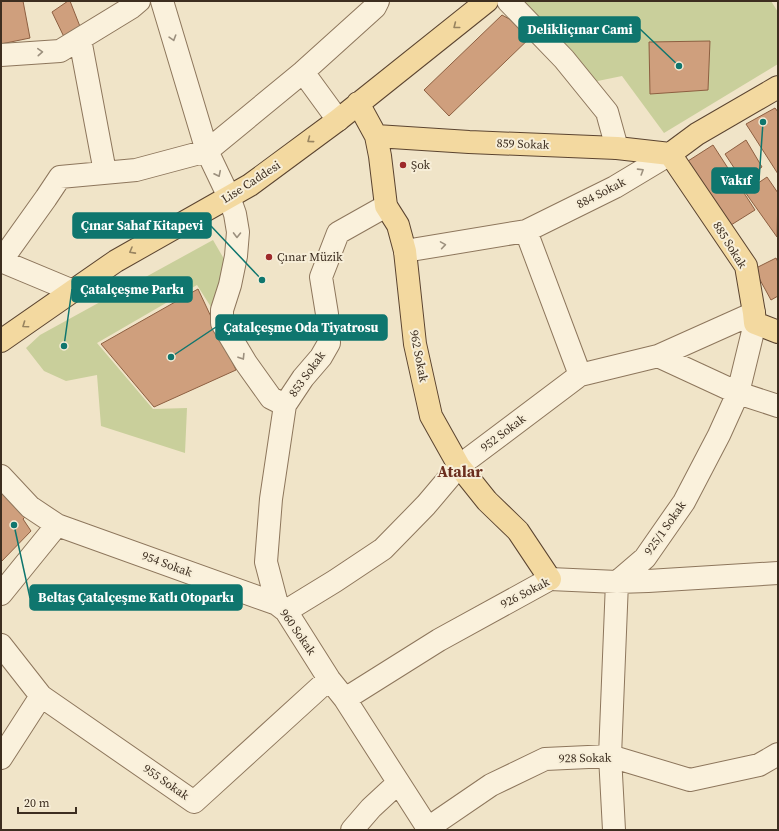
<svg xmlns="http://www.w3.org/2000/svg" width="779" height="831" font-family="'Source Serif 4',serif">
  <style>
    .green { fill: #c9cf9b }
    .building { fill: #cf9f7d; stroke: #8d5f41 }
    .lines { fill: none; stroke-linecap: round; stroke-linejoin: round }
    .minor-casing { stroke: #8d765c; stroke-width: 24 }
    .major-casing { stroke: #5b4430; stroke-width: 24 }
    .minor { stroke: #faf1dc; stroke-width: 22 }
    .major { stroke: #f3d9a0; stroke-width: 22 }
    .oneway { stroke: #988460 }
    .oneway2 { stroke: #9c907e }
    .poi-dot { fill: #9e2a2b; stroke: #f7eed8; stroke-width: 1.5 }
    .labels { text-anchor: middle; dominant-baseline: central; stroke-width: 4; stroke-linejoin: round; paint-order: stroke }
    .street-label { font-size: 12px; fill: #3d2e20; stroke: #f7eed8 }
    .poi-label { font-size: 12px; fill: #3d2e20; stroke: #f7eed8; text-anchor: start }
    .district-label { font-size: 16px; font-weight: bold; fill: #6b2e1e; stroke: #f7eed8 }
    .leader { fill: none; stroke: #0f766e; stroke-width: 1.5 }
    .callout-dot { fill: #0f766e; stroke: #f7eed8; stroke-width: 1.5 }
    .callout { fill: #0f766e; stroke: #0f766e; stroke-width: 1.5 }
    .callout-label { font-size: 13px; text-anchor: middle; font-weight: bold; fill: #fff }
  </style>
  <rect width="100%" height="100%" fill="#f0e4c8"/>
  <!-- green -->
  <path class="green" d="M522,1H771L778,12V64L664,133L622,76L588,83Z
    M213,240L231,271L211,307L197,285L97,343L153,409L187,408L185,453L101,426L97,375L66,381L44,371L26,348L40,335Z"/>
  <!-- building -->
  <path class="building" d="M1,1H23L30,38L1,44Z
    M68,1H70L81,29L65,39L52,12Z
    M502,15L535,33L449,116L424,90Z
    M710,41L708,90L650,94L649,42Z
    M775,108L778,112V174L746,124Z
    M746,140L762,167L742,180L725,154Z
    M713,145L755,210L731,225L688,161Z
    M767,177L778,193L777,237L745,192Z
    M776,258L778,262V296L771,300L754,269Z
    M198,289L236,370L154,407L101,344Z
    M1,489L26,516L23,519L31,531L1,562Z"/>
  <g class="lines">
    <!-- minor casing -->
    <g class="minor-casing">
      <path id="minor" d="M162,1L207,151L229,197L235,214L238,232L236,256L230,285L222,310V323L246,363L271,398L285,405
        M508,1L564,59L607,112L617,148
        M80,39L105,172
        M1,55L60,51L132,7L139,1
        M303,72L338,120
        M526,231L580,375
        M405,251L526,231L615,187L670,154
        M1,261L46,198L60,177L136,170L207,151L303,72L375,7L378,1
        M1,261L73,291
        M658,356L738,393L778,406
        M1,476L30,507L57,525L277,604L286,611L329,679L345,699L429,830
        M1,594L57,525
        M277,604L266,562L271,499L285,405L303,378L321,357L329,343L327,314L321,277L338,233L386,206
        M286,611L335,581L383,549L426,505L459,466L580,375L658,356L754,313
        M1,645L41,696L194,802L329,679
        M345,699L439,640L550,579L617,582L648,581L778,573
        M1,758L41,696
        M428,828L491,785L545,759L610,756L690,780L759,765L778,754
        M352,830L371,808L398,783
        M614,830L610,756L617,582L645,558L684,502L719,435L738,393L755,323"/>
    </g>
    <!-- major casing -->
    <g class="major-casing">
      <path id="major" d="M358,103L376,136L380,156L386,206L398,225L405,251L415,344L431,416L459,466L487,501L518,531L550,579
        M376,136L469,142L617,148L670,154
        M670,154L746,266L754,313L755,323L778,332
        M670,154L697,134L778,87
        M1,341L116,261L250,185L338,120L487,1"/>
    </g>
    <!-- minor -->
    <use href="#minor" class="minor"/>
    <!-- major -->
    <use href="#major" class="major"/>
  </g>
  <!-- one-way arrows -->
  <defs><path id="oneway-chevron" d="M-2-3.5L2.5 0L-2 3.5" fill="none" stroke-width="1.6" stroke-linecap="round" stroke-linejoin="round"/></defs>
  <g class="oneway">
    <use href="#oneway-chevron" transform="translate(456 26) rotate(142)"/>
    <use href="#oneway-chevron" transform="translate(310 140) rotate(143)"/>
    <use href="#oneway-chevron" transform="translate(132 251) rotate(151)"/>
    <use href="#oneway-chevron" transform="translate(25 325) rotate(145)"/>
  </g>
  <g class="oneway2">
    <use href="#oneway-chevron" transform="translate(173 38) rotate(73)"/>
    <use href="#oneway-chevron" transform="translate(40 52) rotate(-4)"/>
    <use href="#oneway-chevron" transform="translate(641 171) rotate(-32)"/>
    <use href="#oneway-chevron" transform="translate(218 174) rotate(64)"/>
    <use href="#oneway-chevron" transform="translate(237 235) rotate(91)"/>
    <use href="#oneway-chevron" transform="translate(443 245) rotate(-9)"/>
    <use href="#oneway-chevron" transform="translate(242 357) rotate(58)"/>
  </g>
  <!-- markers -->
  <g class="poi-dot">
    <circle cx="403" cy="165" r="4"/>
    <circle cx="269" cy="257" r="4"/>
  </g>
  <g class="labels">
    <!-- street labels -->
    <g class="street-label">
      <text transform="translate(523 144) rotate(2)">859 Sokak</text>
      <text transform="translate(251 182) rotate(-33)">Lise Caddesi</text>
      <text transform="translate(601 193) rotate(-27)">884 Sokak</text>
      <text transform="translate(730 245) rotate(58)">885 Sokak</text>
      <text transform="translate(419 356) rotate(79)">962 Sokak</text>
      <text transform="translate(307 374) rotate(-54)">853 Sokak</text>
      <text transform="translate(503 433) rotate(-37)">952 Sokak</text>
      <text transform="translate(665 528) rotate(-55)">925/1 Sokak</text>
      <text transform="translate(167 564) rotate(20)">954 Sokak</text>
      <text transform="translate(525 593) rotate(-27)">926 Sokak</text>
      <text transform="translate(298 632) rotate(55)">960 Sokak</text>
      <text transform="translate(585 758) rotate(-1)">928 Sokak</text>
      <text transform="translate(166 782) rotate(35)">955 Sokak</text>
    </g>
    <!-- poi labels -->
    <g class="poi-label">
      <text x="411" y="165">Şok</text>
      <text x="277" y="257">Çınar Müzik</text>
    </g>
    <!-- district labels -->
    <g class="district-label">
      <text x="460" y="471">Atalar</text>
    </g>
  </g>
  <!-- callouts -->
  <path class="leader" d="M679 66L640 29M763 122L759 180M262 280L211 226M64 346L72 289M171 357L216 327M14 525L30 598"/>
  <g class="callout-dot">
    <circle cx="679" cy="66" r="4"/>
    <circle cx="763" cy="122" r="4"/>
    <circle cx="262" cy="280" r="4"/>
    <circle cx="64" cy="346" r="4"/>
    <circle cx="171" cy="357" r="4"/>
    <circle cx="14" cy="525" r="4"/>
  </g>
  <g class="callout">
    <rect x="519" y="17" width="121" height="25" rx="4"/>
    <rect x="712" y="168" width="47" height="25" rx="4"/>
    <rect x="73" y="213" width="138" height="25" rx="4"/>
    <rect x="72" y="277" width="120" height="25" rx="4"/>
    <rect x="216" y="315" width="171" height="25" rx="4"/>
    <rect x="30" y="585" width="212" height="25" rx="4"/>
  </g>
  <g class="callout-label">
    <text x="580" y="34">Delikliçınar Cami</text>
    <text x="736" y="185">Vakıf</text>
    <text x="142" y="230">Çınar Sahaf Kitapevi</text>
    <text x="132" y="294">Çatalçeşme Parkı</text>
    <text x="301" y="332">Çatalçeşme Oda Tiyatrosu</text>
    <text x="136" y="602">Beltaş Çatalçeşme Katlı Otoparkı</text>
  </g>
  <!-- border -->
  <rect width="779" height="831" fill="none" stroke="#3d2e20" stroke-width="4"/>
  <!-- scale -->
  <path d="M18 807v6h58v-6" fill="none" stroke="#3d2e20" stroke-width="2"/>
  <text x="24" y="807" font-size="12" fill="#3d2e20" stroke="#f7eed8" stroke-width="3" paint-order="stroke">20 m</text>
</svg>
